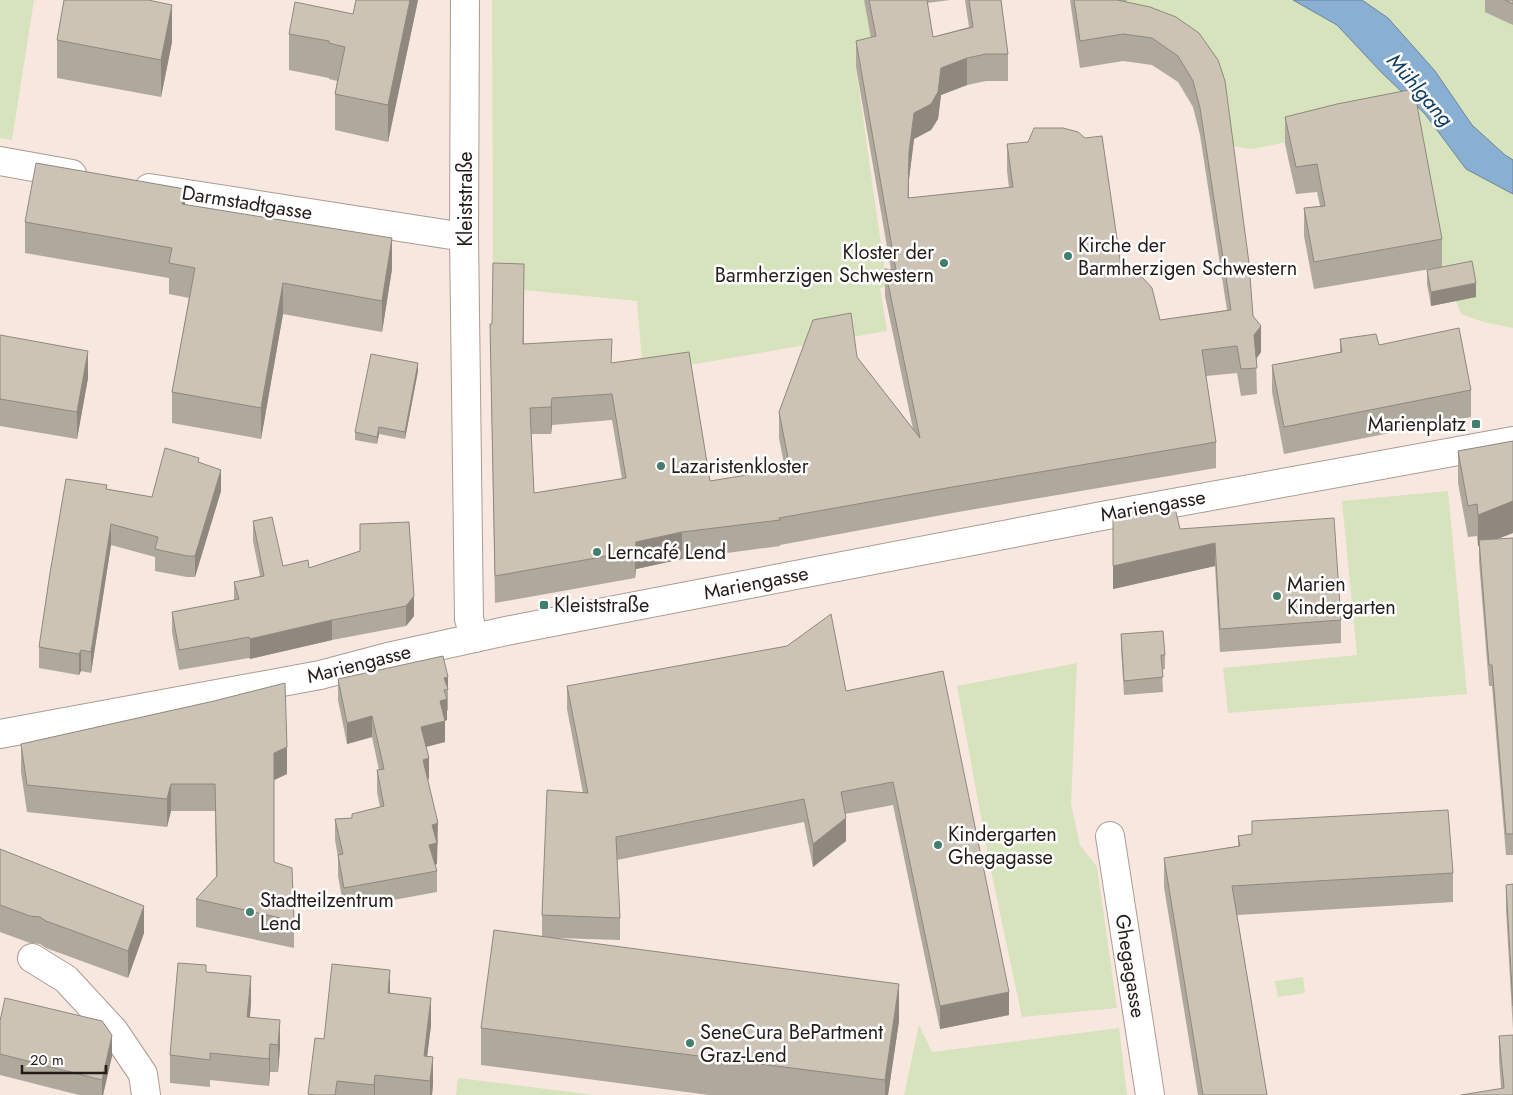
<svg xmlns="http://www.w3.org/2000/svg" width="1513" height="1095" font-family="Jost,sans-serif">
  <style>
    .green { fill: #d6e3bc }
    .water { fill: #89b0d3; stroke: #6a849c }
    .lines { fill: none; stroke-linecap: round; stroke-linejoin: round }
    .minor-casing { stroke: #ab9b94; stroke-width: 30 }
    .tertiary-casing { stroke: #ab9b94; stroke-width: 30 }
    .minor { stroke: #fff; stroke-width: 28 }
    .tertiary { stroke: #fff; stroke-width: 28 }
    .wall { fill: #afa89c; fill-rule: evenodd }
    .shaded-wall { fill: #8f887f }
    .building { fill: #ccc3b5; stroke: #8f887f; fill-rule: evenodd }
    .poi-dot { fill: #407f6d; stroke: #fff; stroke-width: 2 }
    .labels { text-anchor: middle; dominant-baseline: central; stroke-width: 5; stroke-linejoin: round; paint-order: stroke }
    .street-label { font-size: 20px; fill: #231d1a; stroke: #fff }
    .poi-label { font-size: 20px; fill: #231d1a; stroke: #fff; text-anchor: start }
    .water-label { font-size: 21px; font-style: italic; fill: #103e61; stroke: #fff }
  </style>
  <rect width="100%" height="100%" fill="#f8e7df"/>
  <!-- green -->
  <path class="green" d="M0,0H34L12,140L0,138Z
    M492,0H864L876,63L856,68L887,287L880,288L887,331L643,373L637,301L524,290H493Z
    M1104,0H1513V328L1484,322L1461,314L1442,267L1414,116L1253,149L1230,146L1225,107Z
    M1448,491L1467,694L1228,713L1223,668L1357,655L1342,501Z
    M1077,663L1071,804L1080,845L1097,867L1117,1008L1022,1017L990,866L957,686Z
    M1303,977L1305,993L1278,997L1275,981Z
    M919,1025L932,1052L1119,1028L1127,1095H904Z
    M458,1078L594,1095H456Z"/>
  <!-- water -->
  <path class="water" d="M1293,0H1362L1388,18L1435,71L1472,125L1505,155L1513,160V194L1466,169L1425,114L1381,72L1337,25Z"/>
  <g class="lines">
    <!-- minor casing -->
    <g class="minor-casing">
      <path id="minor" d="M465,0L464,237L469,619L475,638
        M0,161L72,174
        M149,188L464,237
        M1110,836L1150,1095
        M32,958L66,979L114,1031L143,1074L146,1095"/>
    </g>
    <!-- tertiary casing -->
    <g class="tertiary-casing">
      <path id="tertiary" d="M0,734L320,675L388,657L511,630L1102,516L1513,441"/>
    </g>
    <!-- minor -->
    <use href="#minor" class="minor"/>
    <!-- tertiary -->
    <use href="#tertiary" class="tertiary"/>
  </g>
  <!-- wall -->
  <path class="wall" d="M356,0H418L388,142L335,130V94L337,81L329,79V78L289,70V34L353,14Z
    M864,0H950L927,3L933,37L969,27L965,0H1003H1001L1008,54V81H986L967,85L941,95L938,119L931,130L914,139L909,179V198L1009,188L1007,171V144L1121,266L1160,320L1227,310L1200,135L1193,107L1178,82L1152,65L1123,61L1080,68L1070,0H1127L1126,2L1199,33L1253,316L1261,352L1256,359L1257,394L1241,396L1237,373L1206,376L1216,442V468L958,512L780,545V546L682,559L636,569L635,578L495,603L490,324H492L524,290V344L612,363L710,481L785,469L779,438V412L857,357L913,429L885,296V269L891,270L856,67V41L871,38ZM612,420L622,479L534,493L531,434H551L552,425Z
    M1485,0H1513V25L1485,12Z
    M57,40L172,42L161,97L57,78Z
    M1285,117L1442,239V267L1314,289L1304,236V208L1320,206L1317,192L1296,194L1285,144Z
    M185,205L392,269L382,332L283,314L261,439L172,423V392L189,298L169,294V278L25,253V222Z
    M1427,270L1476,297L1431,306L1427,284Z
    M0,335L88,378L77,439L0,426Z
    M1340,339L1379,345L1471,390V417L1284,454L1272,392V365L1340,352Z
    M418,371L405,439L379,434L377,444L355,440V432Z
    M1513,441V533L1497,539L1513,538V855H1506L1492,686H1489L1479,561V546H1478L1477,536L1468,537L1458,483V451Z
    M199,462L221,491L195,577H187L155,571V557L111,545L91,673L81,671L79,675L39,668V647L107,489L152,497Z
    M253,521L283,566L309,568L360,551V524L414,616L406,626L332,640L250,659L249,658L179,670L172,632V612L234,600V582L260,576L253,541Z
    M1180,529L1341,620V643L1220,652L1215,566L1113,589Z
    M1121,634L1165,655V669L1162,670L1163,692L1124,695L1121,648Z
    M943,671L1009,1015L940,1029L893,805L845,814L846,841L813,867L804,822L617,860L620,918V940L556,938L899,1021L888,1095H709L481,1065V1028L542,936V915L583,793L567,709V686L846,691Z
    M448,677V710L447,711V720L445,721V742L426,747L429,779L428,780L438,844H437V864L435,865L437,871V892L344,909L338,876V857L335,840V819L352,818V814L380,807L377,792V770H379L372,737L347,744L338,700V679Z
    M21,744L287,774L274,780V862L294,921V948L196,927V899L216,877L215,811H171L167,827L27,812L21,772Z
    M1238,836L1453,873V902L1237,915L1267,1095H1198L1164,887V858L1238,846Z
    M0,849L144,933L128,978L46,948L40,944L30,943L0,932Z
    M1513,884V1030L1506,909V885Z
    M206,972L251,1003L250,1018L280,1047L278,1072H270L269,1086L210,1080V1087L170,1083V1055Z
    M390,994L431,1025L427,1056L433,1084L432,1095H308L315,1038L324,1039Z
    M0,1021L112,1056L103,1095H79L0,1075Z
    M1499,1036L1513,1095L1501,1088L1499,1059Z"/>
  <!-- shaded-wall -->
  <path class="shaded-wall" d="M410,0H418L388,142V105Z
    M172,5V42L161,97V60Z
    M967,58V85L941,95L938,119L931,130L914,139L909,179L908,224L909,152L914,113L941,68Z
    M185,189V220L182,204Z
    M392,238V269L382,332V301Z
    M283,283V314L261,439V408Z
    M1476,283V297L1431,306V292Z
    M1261,326V352L1254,362V335Z
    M88,351V378L77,439V412Z
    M418,363V371L405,439V432Z
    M552,398V425L551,434V407Z
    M379,427V434L377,444V437Z
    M221,470V491L195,577V556Z
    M1513,501V533L1479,546V540V546H1478V515Z
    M111,524V545L91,673V652Z
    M682,532V559L636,569L635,578V551L636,542Z
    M1215,543V566L1113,589V566Z
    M414,596V616L406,626V606Z
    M332,620V640L250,659V639Z
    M81,650V671L79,675V654Z
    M448,677V699V689L444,678Z
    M447,699V720L440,722V701Z
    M372,716V737L347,744V723Z
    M445,721V742L421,748V727Z
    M287,747V774L274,780V753Z
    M429,758V779L423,781V760Z
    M171,784V811L167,827V799Z
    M846,818V841L813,867V844Z
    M438,823L437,864L429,866V845L432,825Z
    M144,906V933L128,978V951Z
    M390,970V997L388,993Z
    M251,976V1003L247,1045V1017Z
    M899,984V1021L888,1095H885V1080Z
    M1009,992V1015L940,1029V1006Z
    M431,998V1025L424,1083V1056Z
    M280,1020V1047L278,1072V1045Z
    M112,1035V1056L103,1095H102V1080Z
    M270,1044V1072L269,1086V1059Z
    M433,1057V1084L432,1095H430V1081Z
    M375,1075V1095H374V1085Z"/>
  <!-- building -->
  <path class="building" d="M64,0H148L172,5L161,60L57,40Z
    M356,0H410L388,105L335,94L345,47L329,43V41L289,34L295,2L353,14Z
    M869,0H927L933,37L973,27L969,0H1001L1008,54H986L967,58L941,68L938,92L931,104L914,113L909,152L908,198L1013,187L1007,144L1028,142L1034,128H1063L1078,132L1085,138L1102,136L1121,266L1132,270L1143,278L1152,288L1160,320L1231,310L1200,108L1193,81L1178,56L1152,38L1123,34L1080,41L1074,0H1117L1150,7L1176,17L1199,33L1218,60L1225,81L1249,263L1253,316L1261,326L1254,335L1257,368L1241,369L1237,346L1202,350L1216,442L958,486L779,518L780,520L682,532L636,542L635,551L495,576L490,324H492L493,263L524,264L523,344L612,339L611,363L689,352L710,481L790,468L779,412L813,320L851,313L857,357L920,438L885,269L896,270L856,41L876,36ZM612,394L626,478L534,493L530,408L551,407L552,398Z
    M1505,0H1513V4Z
    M1414,89L1442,239L1314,262L1304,208L1325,206L1317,164L1296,167L1285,117L1337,104Z
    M36,163L185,189L182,204L392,238L382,301L283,283L261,408L172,392L195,268L169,263L172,248L25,222Z
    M1472,261L1476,283L1431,292L1427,270Z
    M1459,328L1471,390L1284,427L1272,365L1342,352L1340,339L1376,334L1379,345Z
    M0,335L88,351L77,412L0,399Z
    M371,354L418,363L405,432L379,427L377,437L355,432Z
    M1513,441V501L1478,515L1477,504L1468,506L1458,451Z
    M165,448L199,458L198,462L221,470L195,556H187L155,549L158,537L111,524L91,652L81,650L79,654L39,647L50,573L66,479L107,485L106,489L152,497Z
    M1174,504L1180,529L1334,518L1341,620L1220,629L1215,543L1113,566V515Z
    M272,517L283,566L308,560L309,568L360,551V524L409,522L414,596L406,606L332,620L250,639L249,637L179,650L172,612L239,599L234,582L264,576L253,521Z
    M1513,538V834H1506L1492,665H1489L1479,540Z
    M831,614L846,691L943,671L1009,992L940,1006L893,782L841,792L846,818L813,844L804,799L616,837L620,918L542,915L547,790L588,793L567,686L787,646Z
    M1163,631L1165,655H1161L1163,677L1124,681L1121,634Z
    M443,656L448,677L444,678L448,689L444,690L447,699L440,701L445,721L421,727L429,758L423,760L438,823L432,825L437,843L429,845L437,871L344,888L338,855L343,854L335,819L352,818V814L384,806L377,770L384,769L372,716L347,723L338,679Z
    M285,683L287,747L274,753V862L292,868L294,921L196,899L217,876L215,784H171L167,799L27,785L21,744L214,701Z
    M1448,810L1453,873L1232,886L1267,1095H1203L1164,858L1240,846L1238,836L1252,834V821Z
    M0,849L144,906L128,951L46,921L40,917L30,916L0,905Z
    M1513,884V1006L1506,885Z
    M494,930L899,984L885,1080L481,1028Z
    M178,963L206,965V972L251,976L247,1017L280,1020L278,1045L270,1044L269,1059L210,1053V1060L170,1055Z
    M332,964L390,970L388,993L431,998L424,1056L433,1057L430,1081L375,1075L374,1085L337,1081L335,1095H315L308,1094L315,1038L324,1039Z
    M5,998L102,1021L112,1035L102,1080L0,1054V1021Z
    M1513,1035V1095H1461L1504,1088L1499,1036Z"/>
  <!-- markers -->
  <g class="poi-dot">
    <circle cx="1068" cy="256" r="5"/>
    <circle cx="944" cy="263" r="5"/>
    <rect x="1471" y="419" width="10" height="10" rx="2.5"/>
    <circle cx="661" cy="466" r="5"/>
    <circle cx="597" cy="552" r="5"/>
    <circle cx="1277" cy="596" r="5"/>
    <rect x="539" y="600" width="10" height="10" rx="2.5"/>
    <circle cx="938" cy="845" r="5"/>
    <circle cx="250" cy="912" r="5"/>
    <circle cx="690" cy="1043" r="5"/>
  </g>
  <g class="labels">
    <!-- street labels -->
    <g class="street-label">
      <text transform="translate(465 199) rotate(-90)">Kleiststraße</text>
      <text transform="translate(247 203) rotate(9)">Darmstadtgasse</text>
      <text transform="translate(1153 506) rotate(-10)">Mariengasse</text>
      <text transform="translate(756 583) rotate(-11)">Mariengasse</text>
      <text transform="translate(359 664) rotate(-14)">Mariengasse</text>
      <text transform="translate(1130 966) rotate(81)">Ghegagasse</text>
    </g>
    <!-- poi labels -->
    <g class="poi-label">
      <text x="1078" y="245">Kirche der<tspan x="1078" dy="23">Barmherzigen Schwestern</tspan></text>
      <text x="934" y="252" text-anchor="end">Kloster der<tspan x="934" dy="23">Barmherzigen Schwestern</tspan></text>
      <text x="1466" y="424" text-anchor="end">Marienplatz</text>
      <text x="671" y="466">Lazaristenkloster</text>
      <text x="607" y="552">Lerncafé Lend</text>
      <text x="1287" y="584">Marien<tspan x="1287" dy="23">Kindergarten</tspan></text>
      <text x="554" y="605">Kleiststraße</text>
      <text x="948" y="834">Kindergarten<tspan x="948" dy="23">Ghegagasse</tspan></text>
      <text x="260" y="900">Stadtteilzentrum<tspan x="260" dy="23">Lend</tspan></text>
      <text x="700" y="1032">SeneCura BePartment<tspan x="700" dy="23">Graz-Lend</tspan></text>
    </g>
    <!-- water labels -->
    <g class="water-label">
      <text transform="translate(1420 90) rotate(49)">Mühlgang</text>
    </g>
  </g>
  <!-- scale -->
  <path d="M22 1065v8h84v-8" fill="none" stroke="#231d1a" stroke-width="2.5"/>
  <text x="30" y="1065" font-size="15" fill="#231d1a" stroke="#ffffff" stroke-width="4" paint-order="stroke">20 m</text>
</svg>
